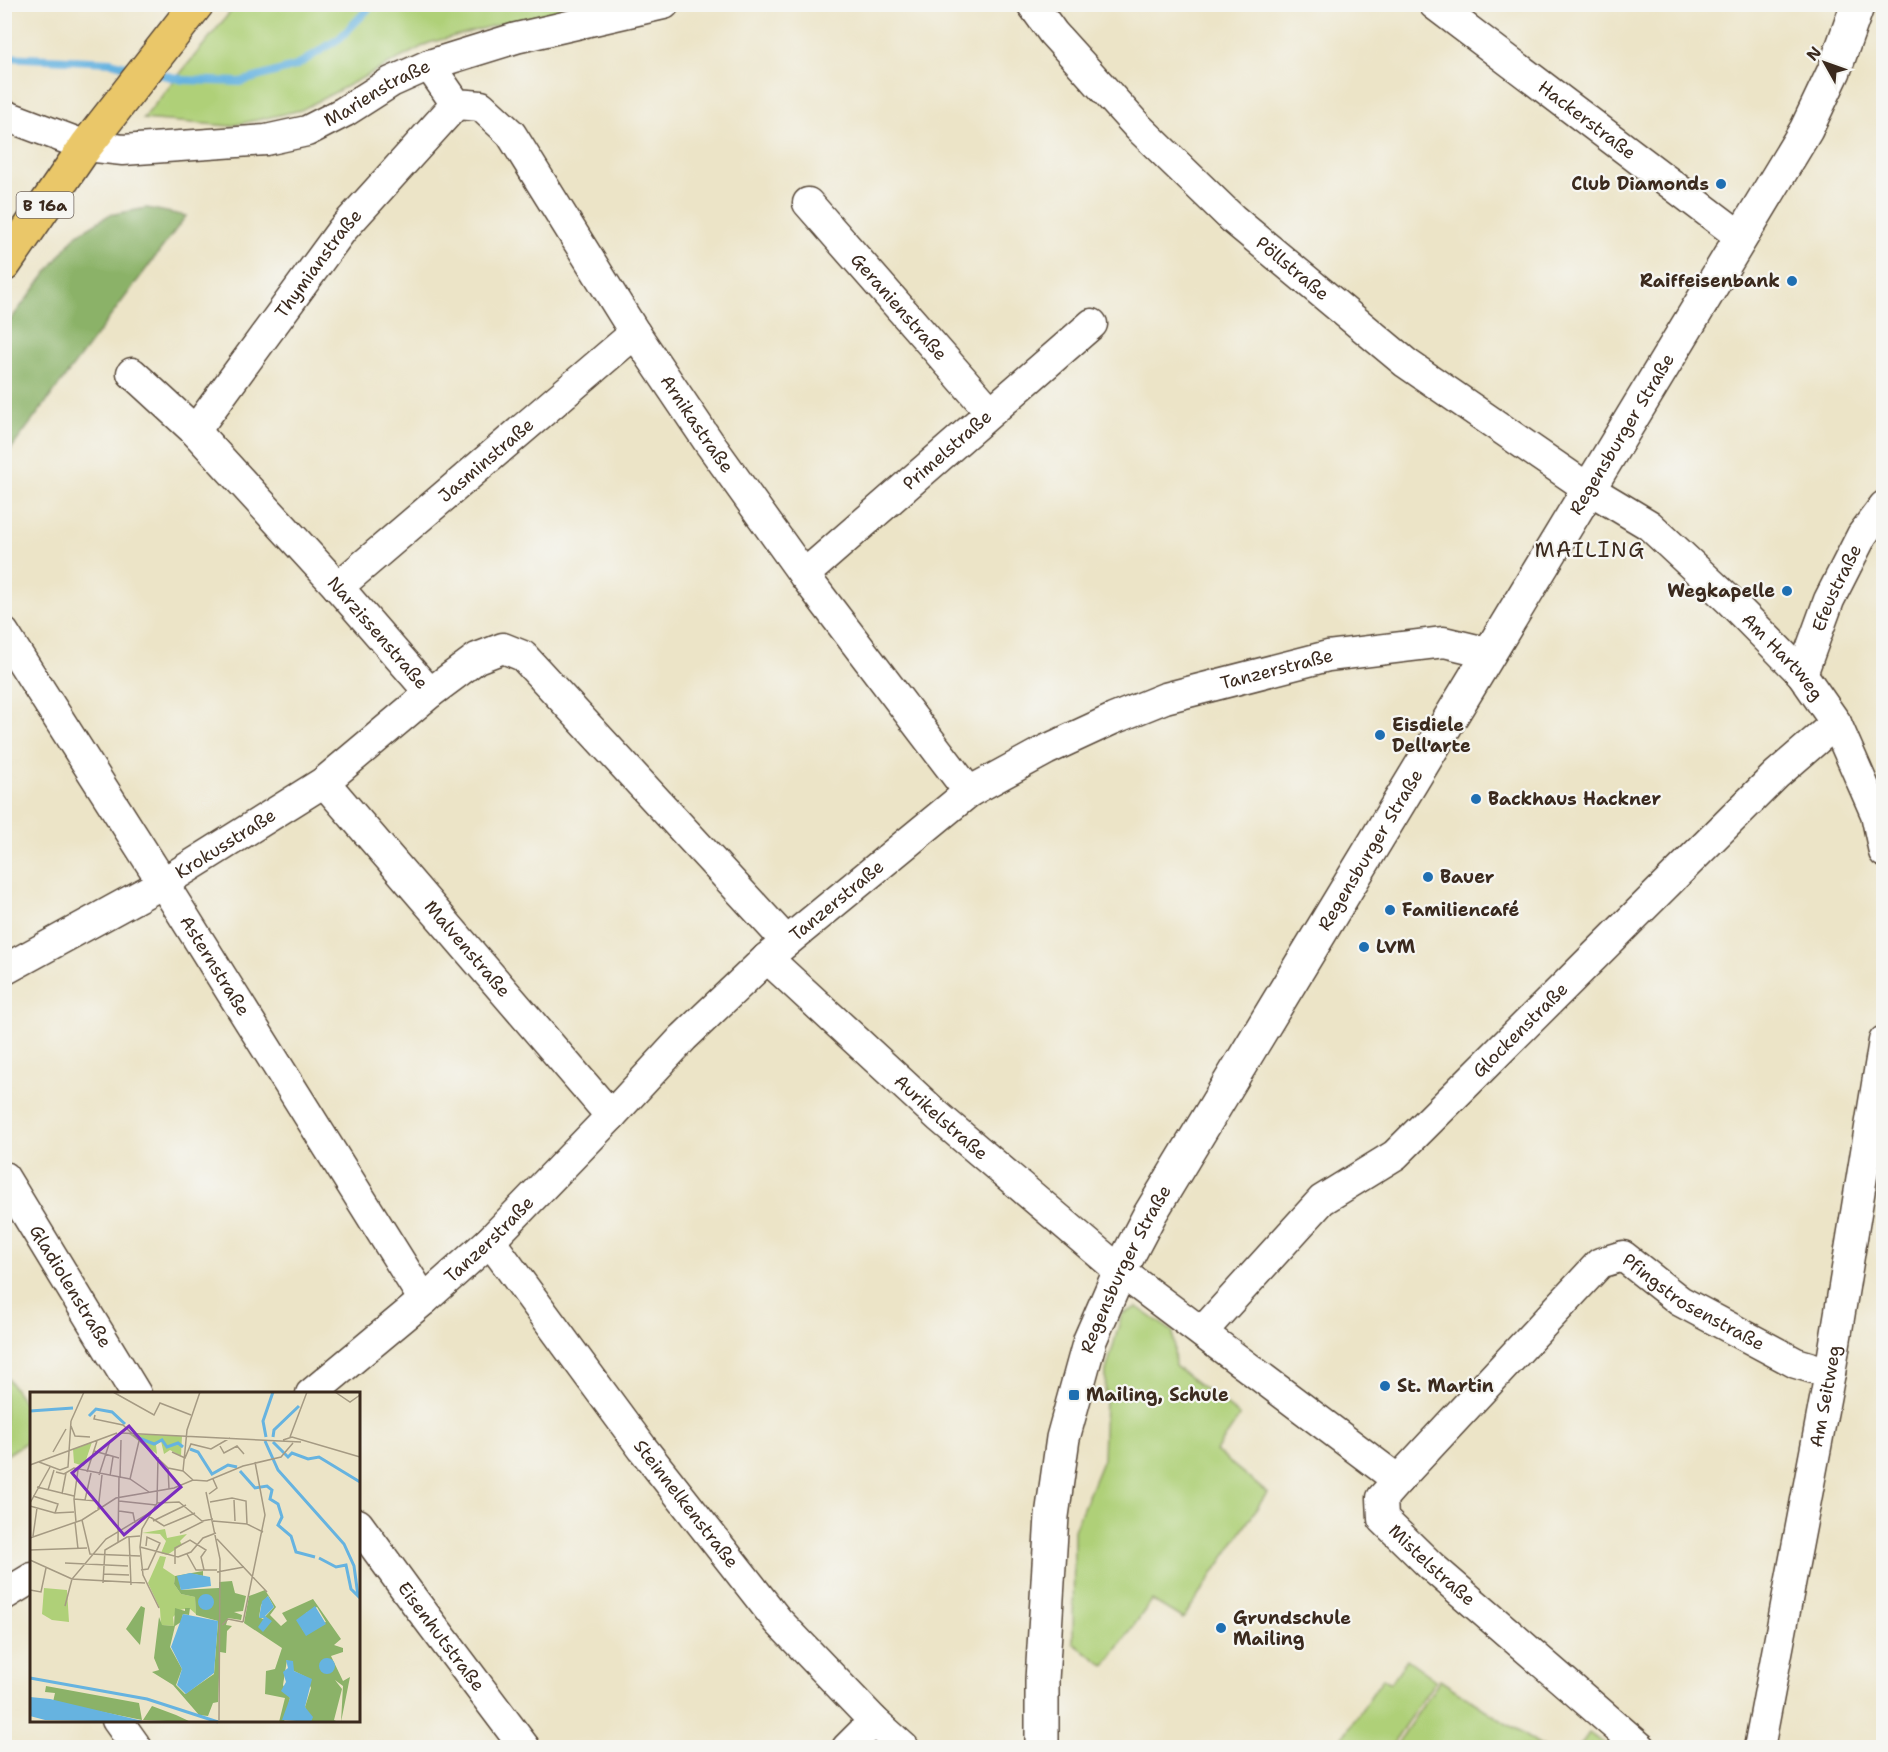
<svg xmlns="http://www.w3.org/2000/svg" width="1888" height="1752" font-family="'Shantell Sans',sans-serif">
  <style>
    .green { fill: #afd078; stroke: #757d4b; stroke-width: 1.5 }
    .forest { fill: #8bb268; stroke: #636e43; stroke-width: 1.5 }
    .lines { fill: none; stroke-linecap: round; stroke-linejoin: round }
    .stream { stroke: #66b3e0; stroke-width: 8 }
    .minor-casing { stroke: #564637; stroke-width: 33 }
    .tertiary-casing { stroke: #564637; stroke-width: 36 }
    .primary-casing { stroke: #564637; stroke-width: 36 }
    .minor { stroke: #fff; stroke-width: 30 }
    .tertiary { stroke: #fff; stroke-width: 33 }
    .primary { stroke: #eac769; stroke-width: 33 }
    .poi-dot { fill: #1f6fb2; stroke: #f6f6f2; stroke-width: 2 }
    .labels { text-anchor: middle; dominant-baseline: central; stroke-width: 4.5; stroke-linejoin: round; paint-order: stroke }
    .shield { fill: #f6f6f2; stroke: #73675e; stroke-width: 1.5 }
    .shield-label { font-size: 16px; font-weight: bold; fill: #3b2a1e }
    .street-label { font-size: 18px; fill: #3b2a1e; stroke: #f6f6f2 }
    .poi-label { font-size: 18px; font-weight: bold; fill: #3b2a1e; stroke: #f6f6f2; text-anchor: start }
    .quarter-label { font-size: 21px; letter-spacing: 1.5px; fill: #3b2a1e; stroke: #f6f6f2 }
    .inset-river { fill: none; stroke: #66b3e0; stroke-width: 3 }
    .inset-road { fill: none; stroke: #a59a83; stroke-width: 1.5 }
    .view { fill: #7b2cbf; fill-opacity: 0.15; stroke: #7b2cbf; stroke-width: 3 }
    .inset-edge { fill: none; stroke: #3b2a1e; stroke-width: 3 }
  </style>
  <rect width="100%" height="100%" fill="#f6f6f2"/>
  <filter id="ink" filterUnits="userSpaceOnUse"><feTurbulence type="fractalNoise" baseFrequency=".0167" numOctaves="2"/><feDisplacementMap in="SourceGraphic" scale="12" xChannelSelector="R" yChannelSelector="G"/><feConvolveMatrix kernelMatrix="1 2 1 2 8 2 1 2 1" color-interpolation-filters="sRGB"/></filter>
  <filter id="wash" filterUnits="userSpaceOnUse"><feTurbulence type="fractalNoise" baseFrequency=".008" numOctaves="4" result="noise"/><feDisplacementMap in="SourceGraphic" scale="24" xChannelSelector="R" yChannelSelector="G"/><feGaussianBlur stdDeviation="1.35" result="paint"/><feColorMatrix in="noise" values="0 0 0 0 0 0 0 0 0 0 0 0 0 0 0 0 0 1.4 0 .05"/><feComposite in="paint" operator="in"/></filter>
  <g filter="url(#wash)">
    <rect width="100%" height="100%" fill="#ece4c7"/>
    <!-- green -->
    <path class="green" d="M236,5V4L591,5L492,26L429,43L301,110L230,126L143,119Z
      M1137,1307L1173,1332L1175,1366L1240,1416L1216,1451L1267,1493L1183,1619L1152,1600L1105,1666L1073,1643L1074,1530L1103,1459L1106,1371L1122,1314Z
      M4,1373L31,1413V1439L5,1456Z
      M1407,1659L1436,1680L1390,1747H1336L1383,1678L1391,1683Z
      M1440,1680L1542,1747H1395Z
      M1589,1733L1605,1744L1602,1747H1579Z"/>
    <!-- forest -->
    <path class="forest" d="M147,208L186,216L5,457V327L76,235L109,215Z"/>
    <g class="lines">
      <!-- stream -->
      <path class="stream" d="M4,57L111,62L137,69
        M155,73L184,80L240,82L296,66L340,38L373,4"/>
    </g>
  </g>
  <g filter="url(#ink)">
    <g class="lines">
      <!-- minor casing -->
      <g class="minor-casing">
        <g id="minor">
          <path id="s1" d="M1032,4L1053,33L1138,127L1233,219L1406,363L1589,489L1649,525L1729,600L1802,674L1836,723L1876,814L1884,852"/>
          <path id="s2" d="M1434,4L1741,237"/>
          <path id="s3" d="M429,65L456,104L481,106L511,134L635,333L710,444L804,575L969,792"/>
          <path id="s4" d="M4,115L86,146L123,150L266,140L307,131L344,112L391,82L429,65L516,38L664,4"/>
          <path id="s5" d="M808,203L990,411"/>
          <path id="s6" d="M132,373L195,431L338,587L430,693L477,658L503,648L523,656L786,941"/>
          <path id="s7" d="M195,431L342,230L456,104"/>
          <path id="s8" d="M804,575L1092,324"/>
          <path id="s9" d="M338,587L635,333"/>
          <path id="s10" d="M4,633L163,883L424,1300"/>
          <path id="s11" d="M1802,674L1829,600L1862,535L1884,506"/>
          <path id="s12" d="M324,782L611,1116"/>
          <path id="s13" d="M767,958L939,1117L1120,1271L1398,1480L1382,1498L1383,1519L1431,1566L1641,1748"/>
          <path id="s14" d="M4,970L163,883L324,782L430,693"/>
          <path id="s15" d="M4,1177L136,1394"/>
          <path id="s16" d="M490,1241L643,1449L778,1621L874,1721L904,1748"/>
          <path id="s17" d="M1202,1332L1322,1200L1395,1155L1776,775L1836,723"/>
          <path id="s18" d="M311,1394L424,1300L490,1241L611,1116L683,1038L767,958L969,792L1046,750L1113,719L1165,698L1328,656L1444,642L1490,653"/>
          <path id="s19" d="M1398,1480L1600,1263L1623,1256L1680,1301L1796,1363L1830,1373"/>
          <path id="s20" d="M358,1524L415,1602L525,1748"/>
          <path d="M4,1595L32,1578"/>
          <path d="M117,1720L137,1748"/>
          <path d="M847,1748L874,1721"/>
          <path id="s21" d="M1759,1748L1830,1373L1884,1041"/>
        </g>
      </g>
      <!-- tertiary casing -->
      <g class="tertiary-casing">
        <g id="tertiary">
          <path id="s22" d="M1042,1748V1680L1052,1516L1063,1438L1090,1340L1120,1271L1150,1214L1806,130L1834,71L1858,4"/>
        </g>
      </g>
      <!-- primary casing -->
      <g class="primary-casing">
        <path id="primary" d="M4,265L86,146L197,4"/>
      </g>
      <!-- minor -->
      <use href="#minor" class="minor"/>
      <!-- tertiary -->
      <use href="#tertiary" class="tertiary"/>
      <!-- primary -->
      <use href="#primary" class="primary"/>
    </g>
  </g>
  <!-- markers -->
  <g class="poi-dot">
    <circle cx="1721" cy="184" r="6"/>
    <circle cx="1792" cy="281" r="6"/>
    <circle cx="1787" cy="591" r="6"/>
    <circle cx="1380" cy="735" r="6"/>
    <circle cx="1476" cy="799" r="6"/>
    <circle cx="1428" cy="877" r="6"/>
    <circle cx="1390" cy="910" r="6"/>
    <circle cx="1364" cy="947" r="6"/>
    <circle cx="1385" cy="1386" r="6"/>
    <rect x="1068" y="1389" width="12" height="12" rx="3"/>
    <circle cx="1221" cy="1628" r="6"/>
  </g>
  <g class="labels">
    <!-- shield labels -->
    <rect class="shield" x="16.5" y="192" width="57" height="26" rx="4.5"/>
    <g class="shield-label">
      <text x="45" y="205">B 16a</text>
    </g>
    <!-- street labels -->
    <g class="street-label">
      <text stroke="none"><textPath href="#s4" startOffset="390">Marienstraße</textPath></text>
      <text stroke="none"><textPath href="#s2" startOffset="192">Hackerstraße</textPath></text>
      <text stroke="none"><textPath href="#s7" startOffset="208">Thymianstraße</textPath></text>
      <text stroke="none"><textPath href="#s1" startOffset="372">Pöllstraße</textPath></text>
      <text stroke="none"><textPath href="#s5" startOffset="138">Geranienstraße</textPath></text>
      <text stroke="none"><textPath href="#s3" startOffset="458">Arnikastraße</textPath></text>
      <text stroke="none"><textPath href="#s22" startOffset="1464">Regensburger Straße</textPath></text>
      <text stroke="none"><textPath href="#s8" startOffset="190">Primelstraße</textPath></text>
      <text stroke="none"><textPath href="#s9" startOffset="195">Jasminstraße</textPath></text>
      <text stroke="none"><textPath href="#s11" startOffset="93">Efeustraße</textPath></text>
      <text stroke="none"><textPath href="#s6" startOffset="358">Narzissenstraße</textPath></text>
      <text stroke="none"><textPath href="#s1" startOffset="1000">Am Hartweg</textPath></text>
      <text stroke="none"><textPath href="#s18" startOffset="1226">Tanzerstraße</textPath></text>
      <text stroke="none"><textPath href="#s14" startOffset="255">Krokusstraße</textPath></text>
      <text stroke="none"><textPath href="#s22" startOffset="978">Regensburger Straße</textPath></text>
      <text stroke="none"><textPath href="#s18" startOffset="722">Tanzerstraße</textPath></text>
      <text stroke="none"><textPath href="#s12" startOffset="220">Malvenstraße</textPath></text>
      <text stroke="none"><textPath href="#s10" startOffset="394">Asternstraße</textPath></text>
      <text stroke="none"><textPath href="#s17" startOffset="441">Glockenstraße</textPath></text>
      <text stroke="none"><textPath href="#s13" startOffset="236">Aurikelstraße</textPath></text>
      <text stroke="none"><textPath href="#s18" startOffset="236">Tanzerstraße</textPath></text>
      <text stroke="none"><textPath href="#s22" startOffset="492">Regensburger Straße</textPath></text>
      <text stroke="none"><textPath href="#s15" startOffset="128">Gladiolenstraße</textPath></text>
      <text stroke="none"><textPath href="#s19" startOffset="405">Pfingstrosenstraße</textPath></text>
      <text stroke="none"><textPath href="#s21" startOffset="358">Am Seitweg</textPath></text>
      <text stroke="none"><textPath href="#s16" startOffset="328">Steinnelkenstraße</textPath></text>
      <text stroke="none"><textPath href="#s13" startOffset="932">Mistelstraße</textPath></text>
      <text stroke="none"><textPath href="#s20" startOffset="140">Eisenhutstraße</textPath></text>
    </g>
    <!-- poi labels -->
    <g class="poi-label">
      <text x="1709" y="184" text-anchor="end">Club Diamonds</text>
      <text x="1780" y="281" text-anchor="end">Raiffeisenbank</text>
      <text x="1775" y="591" text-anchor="end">Wegkapelle</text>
      <text x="1392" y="725">Eisdiele<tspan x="1392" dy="21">Dell'arte</tspan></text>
      <text x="1488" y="799">Backhaus Hackner</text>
      <text x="1440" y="877">Bauer</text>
      <text x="1402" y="910">Familiencafé</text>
      <text x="1376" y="947">LVM</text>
      <text x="1397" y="1386">St. Martin</text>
      <text x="1086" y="1395">Mailing, Schule</text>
      <text x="1233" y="1618">Grundschule<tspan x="1233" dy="21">Mailing</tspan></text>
    </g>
    <!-- quarter labels -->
    <g class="quarter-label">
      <text x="1590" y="550">MAILING</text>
    </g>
  </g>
  <!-- overview -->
  <g transform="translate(30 1392)">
    <rect width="330" height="330" fill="#ece4c7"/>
    <path d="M99,42L152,44L151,64L140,58L134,62L131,49L126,53L127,62ZM62,50L54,74L44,71L43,57ZM135,137L137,146L157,142L150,149L152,153L137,163L131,161L136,149L130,142L112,141ZM130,164L136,165L133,176L145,184L144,192L151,202L165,205L166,222L159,216L150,218L143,225L144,234L131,233L130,217L118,191ZM14,196L37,198L39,230L22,228L12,222Z" fill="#afd078"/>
    <path d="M173,179V184L164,182L150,193L151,198L189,196V190L202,189L205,201L216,204L213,219L204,220L212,223L211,228L198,226L196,233L202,234L197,239L196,261L190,260L188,310L183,311L178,324L169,323L143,293L122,280L129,278L124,266L129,225L132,233L144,234L145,216L155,219V216H160L159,223L153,222L151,230L145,234L140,255L152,277L146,293L155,302L184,282L188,229L166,223L165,205L151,202L144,192L145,184ZM235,198L246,215L240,223L251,234L257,229L252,221L283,207L311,247L304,253L313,256V260L301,264L313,289L320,285L311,330L313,294L305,288L312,297L304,328L308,330H281L275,315L281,296L276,285L264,279L257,268L253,293L260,306L254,330H249L255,306L235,302L236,279L245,277L252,256L214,231L219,204ZM238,204L244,215L233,227L229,225L231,213ZM287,215L296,230L272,238L276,221ZM111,214L115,216L110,253L96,237ZM16,294L109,311L112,328L23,310L25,301L15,300ZM122,314L146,323L161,330L113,328Z" fill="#8bb268" fill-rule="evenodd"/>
    <path d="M160,181L180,185L181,194L151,198L147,184ZM168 210a8 8 0 1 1 16 0a8 8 0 1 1-16 0ZM238,204L244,215L235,224L242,229L233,240L228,235L234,226H229L232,209ZM285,214L296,232L276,244L266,228ZM153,222L188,229L184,281L156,302L147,293L152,277L141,255ZM289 274a8 8 0 1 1 16 0a8 8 0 1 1-16 0ZM256,268L263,269L264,279L282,287L275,315L283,325L281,330L252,328L260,306L251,299L256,290L253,280L258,276ZM0,305L20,307L117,330L15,328L0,324Z" fill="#66b3e0"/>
    <path class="inset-river" d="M0,19L43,16M59,24L66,17L82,20L95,32M236,45L233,29L243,0M243,45L244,38L269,14M109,46L124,52L132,48L137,55L148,51L153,55M235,49L248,78L314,152L324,174L328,204M243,50L258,65L262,61L278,67L289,65L330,90M160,57L168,60L182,82L198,73L207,75M210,79L225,96L237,94L242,98L240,107L248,112L252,125L248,133L261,144L266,160L285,165M289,166L306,175L316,173L321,197L330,206M0,286L117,307L188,330"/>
    <path class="inset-road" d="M83,0L124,23L130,11L161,23M305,0L320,10L330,3M65,23L64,27L93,33L138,76L153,79L163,88M41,29L54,0M41,34L45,44L60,45M91,41L271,50M260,45L277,0M253,48L262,45L330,65M190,54L194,61L207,54L214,62M64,59L89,66M23,60L36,37M142,60L155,66L161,52L181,57L200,46M128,65L127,111L112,137L110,155L113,183L129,216M9,70L30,78L38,75L41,29M0,73L87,41M138,76L139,97M153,79L157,38L170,0M26,80L34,82L44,76L100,87L119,100M57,80L67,49M69,83L80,49M80,84L83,65M90,85L91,48M100,87L109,49M7,95L44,104M18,98L24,78M176,100L190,167L189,328M32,102L36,81M179,102L187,96L183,87M3,104L28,112L25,121M44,107L67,109M55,108L61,81M204,108L205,129M89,109L126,113M180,110L202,106L216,109L217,132M0,111L20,75M127,111L149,110L172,129L183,127M0,114L25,121L44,120M68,118L72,83M89,119L103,121L105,131M117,123L134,134L165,121M52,128L60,162L110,164M123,129L156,113M183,129L217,132L233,140M45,130L48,157M46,130L44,107L48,78M150,141L174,129M3,144L7,116M99,144L101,193M0,146L52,128L86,106L144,96L163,88L177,89L213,74L251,65L263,51M187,147L237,200M88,150L89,85M110,155L148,165L161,160L173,146L186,141M0,158L57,156M157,162L166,178H187M0,168L42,187L35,214M35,171L98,174M145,172V156L160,148L176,158L171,165L174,178M111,178L118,177L130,151L117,145L116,154M187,180L214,175M73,182L99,183M73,191L75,158L97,145L110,144M115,191L42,187L76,147L121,120M0,198L11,200L16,176M213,230L235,123L225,70M192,233L198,227L213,230"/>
    <path class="view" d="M99,34L151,95L94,143L42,81Z"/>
    <rect width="330" height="330" class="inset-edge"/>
  </g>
  <!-- margin -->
  <rect width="1888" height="1752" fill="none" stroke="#f6f6f2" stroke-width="24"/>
  <!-- north arrow -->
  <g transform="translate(1825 63) rotate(310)" stroke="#f6f6f2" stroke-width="4.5" paint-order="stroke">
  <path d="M0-4.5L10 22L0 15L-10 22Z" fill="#3b2a1e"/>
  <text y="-9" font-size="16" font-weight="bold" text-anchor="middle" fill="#3b2a1e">N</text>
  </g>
</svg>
